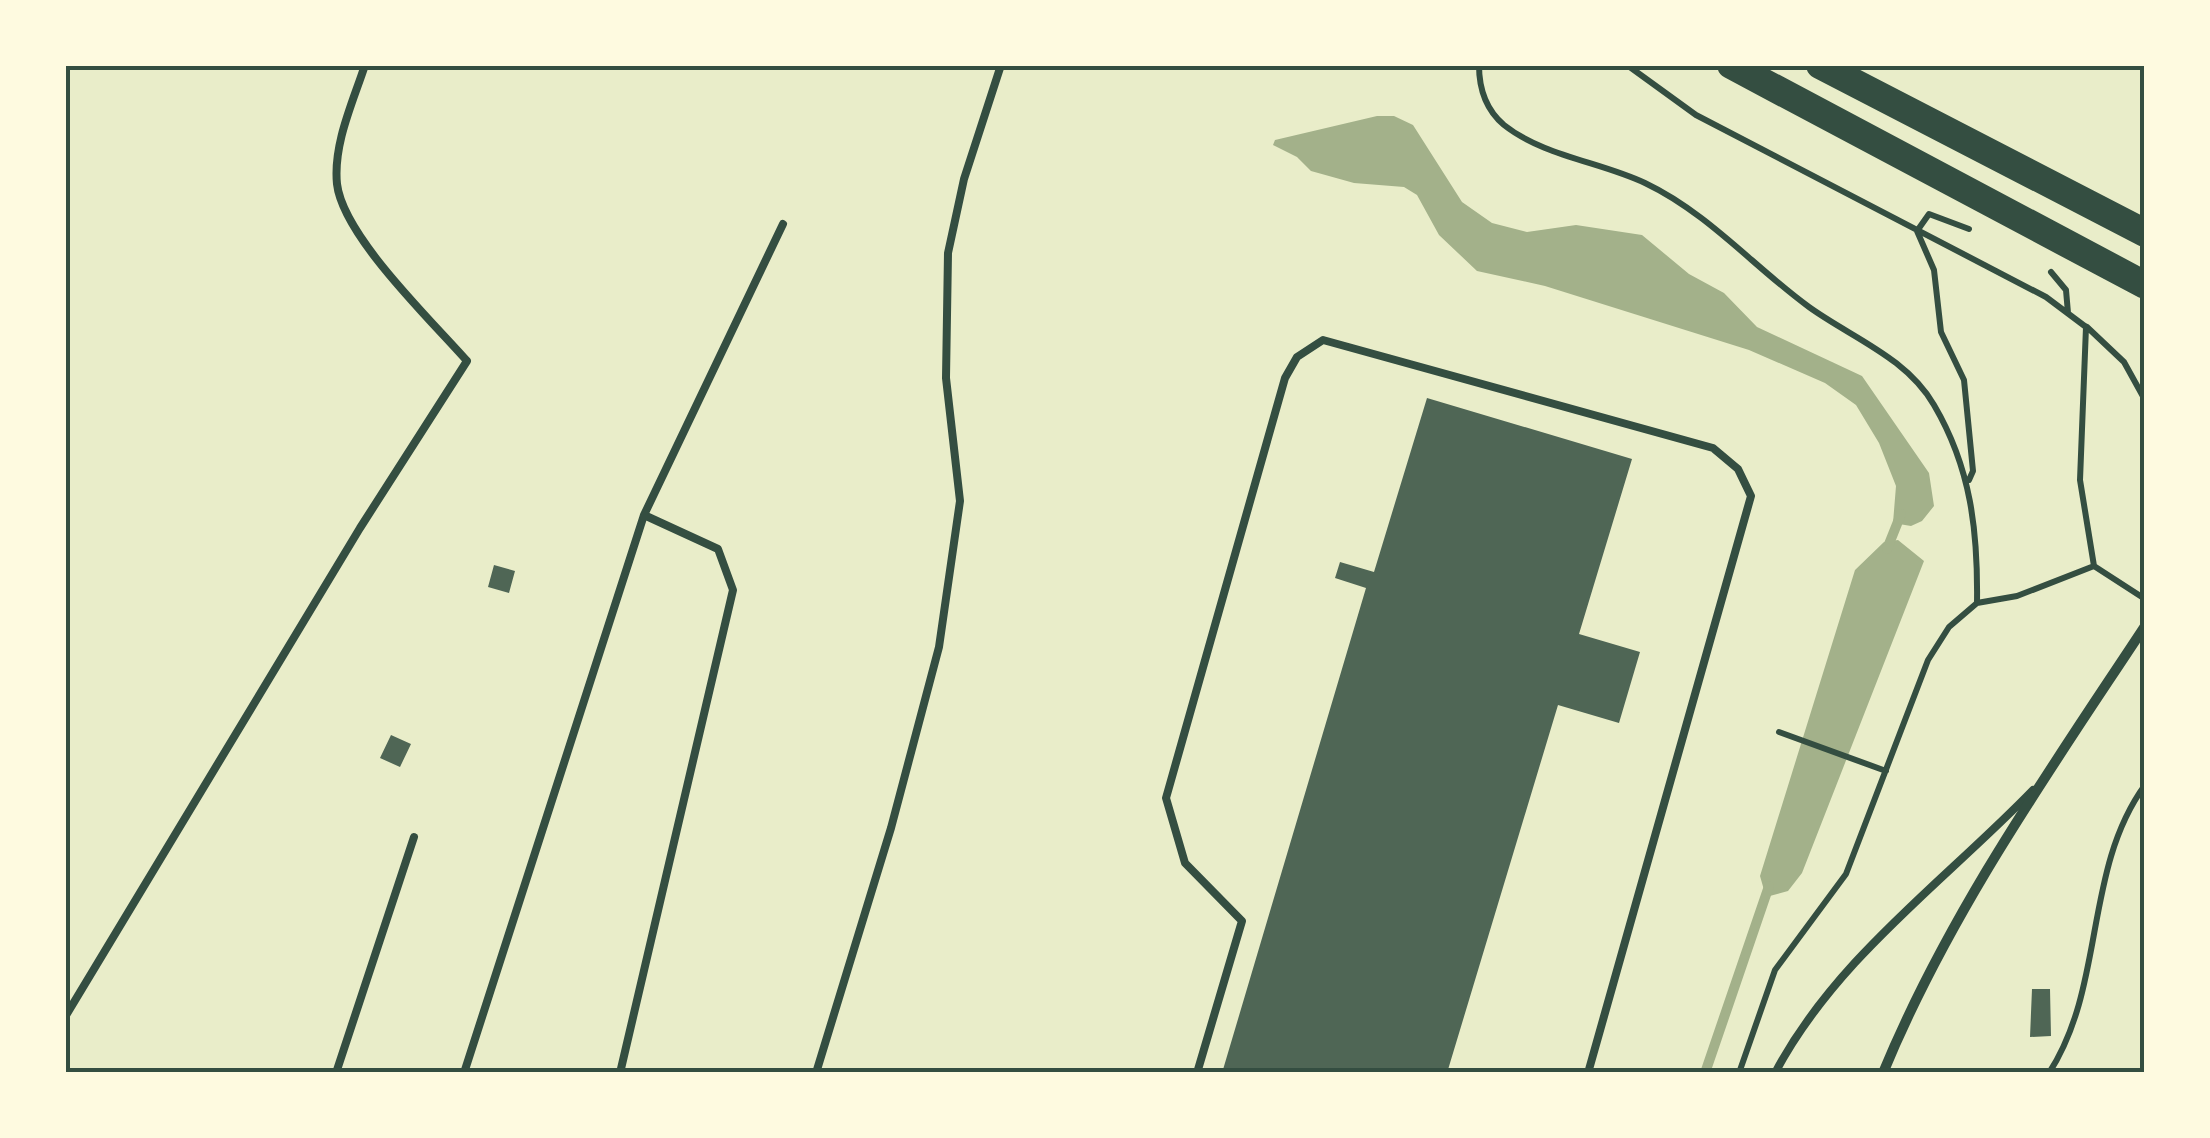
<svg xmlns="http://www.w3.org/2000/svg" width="2210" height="1138" font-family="Cabin,sans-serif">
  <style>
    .water { fill: #a3b18a }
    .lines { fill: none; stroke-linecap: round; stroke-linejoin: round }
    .stream { stroke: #a3b18a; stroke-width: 10 }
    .building { fill: #4f6655 }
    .path { stroke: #344e41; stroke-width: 6 }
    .service { stroke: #344e41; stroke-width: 8 }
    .minor { stroke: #344e41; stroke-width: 10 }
    .trunk { stroke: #344e41; stroke-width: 28 }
    .neatline { fill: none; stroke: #344e41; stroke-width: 4 }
  </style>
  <rect width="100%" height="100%" fill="#e9edc9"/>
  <!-- water -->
  <path class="water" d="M1377,116H1394L1413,125L1462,202L1492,223L1527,232L1576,225L1642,235L1689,274L1724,293L1757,327L1862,376L1929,473L1934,506L1922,521L1911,526L1893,523L1896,486L1879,443L1856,405L1825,383L1749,350L1545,286L1477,271L1439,235L1417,195L1404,187L1354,183L1311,171L1297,157L1273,145L1275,140Z
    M1898,540L1924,561L1802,873L1788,891L1766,897L1760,876L1855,570L1884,542Z"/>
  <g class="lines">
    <!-- stream -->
    <path class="stream" d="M1887,549L1901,514
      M1705,1073L1769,886"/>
  </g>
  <!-- building -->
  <path class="building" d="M1427,398L1632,459L1579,634L1640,652L1619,723L1558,705L1447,1073H1222L1366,588L1335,578L1340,562L1374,572Z
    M494,565L515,571L509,593L488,587Z
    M391,735L411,744L400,767L380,758Z
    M2032,989H2050L2051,1036L2030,1037Z"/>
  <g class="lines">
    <!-- path -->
    <path class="path" d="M1479,65C1479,88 1485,109 1504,125C1543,156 1601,162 1645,183C1708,213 1754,267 1809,307C1852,338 1906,357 1934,405C1971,468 1978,531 1977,603
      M1627,65L1696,115L2046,297L2086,327L2080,480L2094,566L2145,599
      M1969,229L1929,214L1917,231L1934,270L1941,332L1964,380L1973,471L1969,480
      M2051,272L2066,290L2068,313
      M2087,327L2124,362L2145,400
      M1779,732L1886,771
      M1739,1073L1775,970L1846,874L1928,660L1949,627L1977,603L2017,596L2094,566
      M2049,1073C2106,985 2083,870 2145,785"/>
    <!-- service -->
    <path class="service" d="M65,1017L360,528L467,361C431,320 343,236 337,184C333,144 353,102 365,65
      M336,1073L414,837
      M464,1073L644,515L783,224
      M620,1073L733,590L718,549L644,515
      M816,1073L891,828L939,647L960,501L946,378L948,253L964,179L1001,65
      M1197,1073L1242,921L1185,863L1166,798L1285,378L1297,357L1323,340L1713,448L1738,469L1751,496L1588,1073
      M1775,1073C1835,959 1945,881 2033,790"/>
    <!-- minor -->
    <path class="minor" d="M1883,1073C1949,913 2050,770 2145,626"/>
    <!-- trunk -->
    <path class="trunk" d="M1731,65L2145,285
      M1820,65L2145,233"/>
  </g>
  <!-- border -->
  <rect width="2210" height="1138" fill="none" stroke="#fefae0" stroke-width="135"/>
  <rect x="68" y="68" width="2074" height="1002" class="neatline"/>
</svg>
